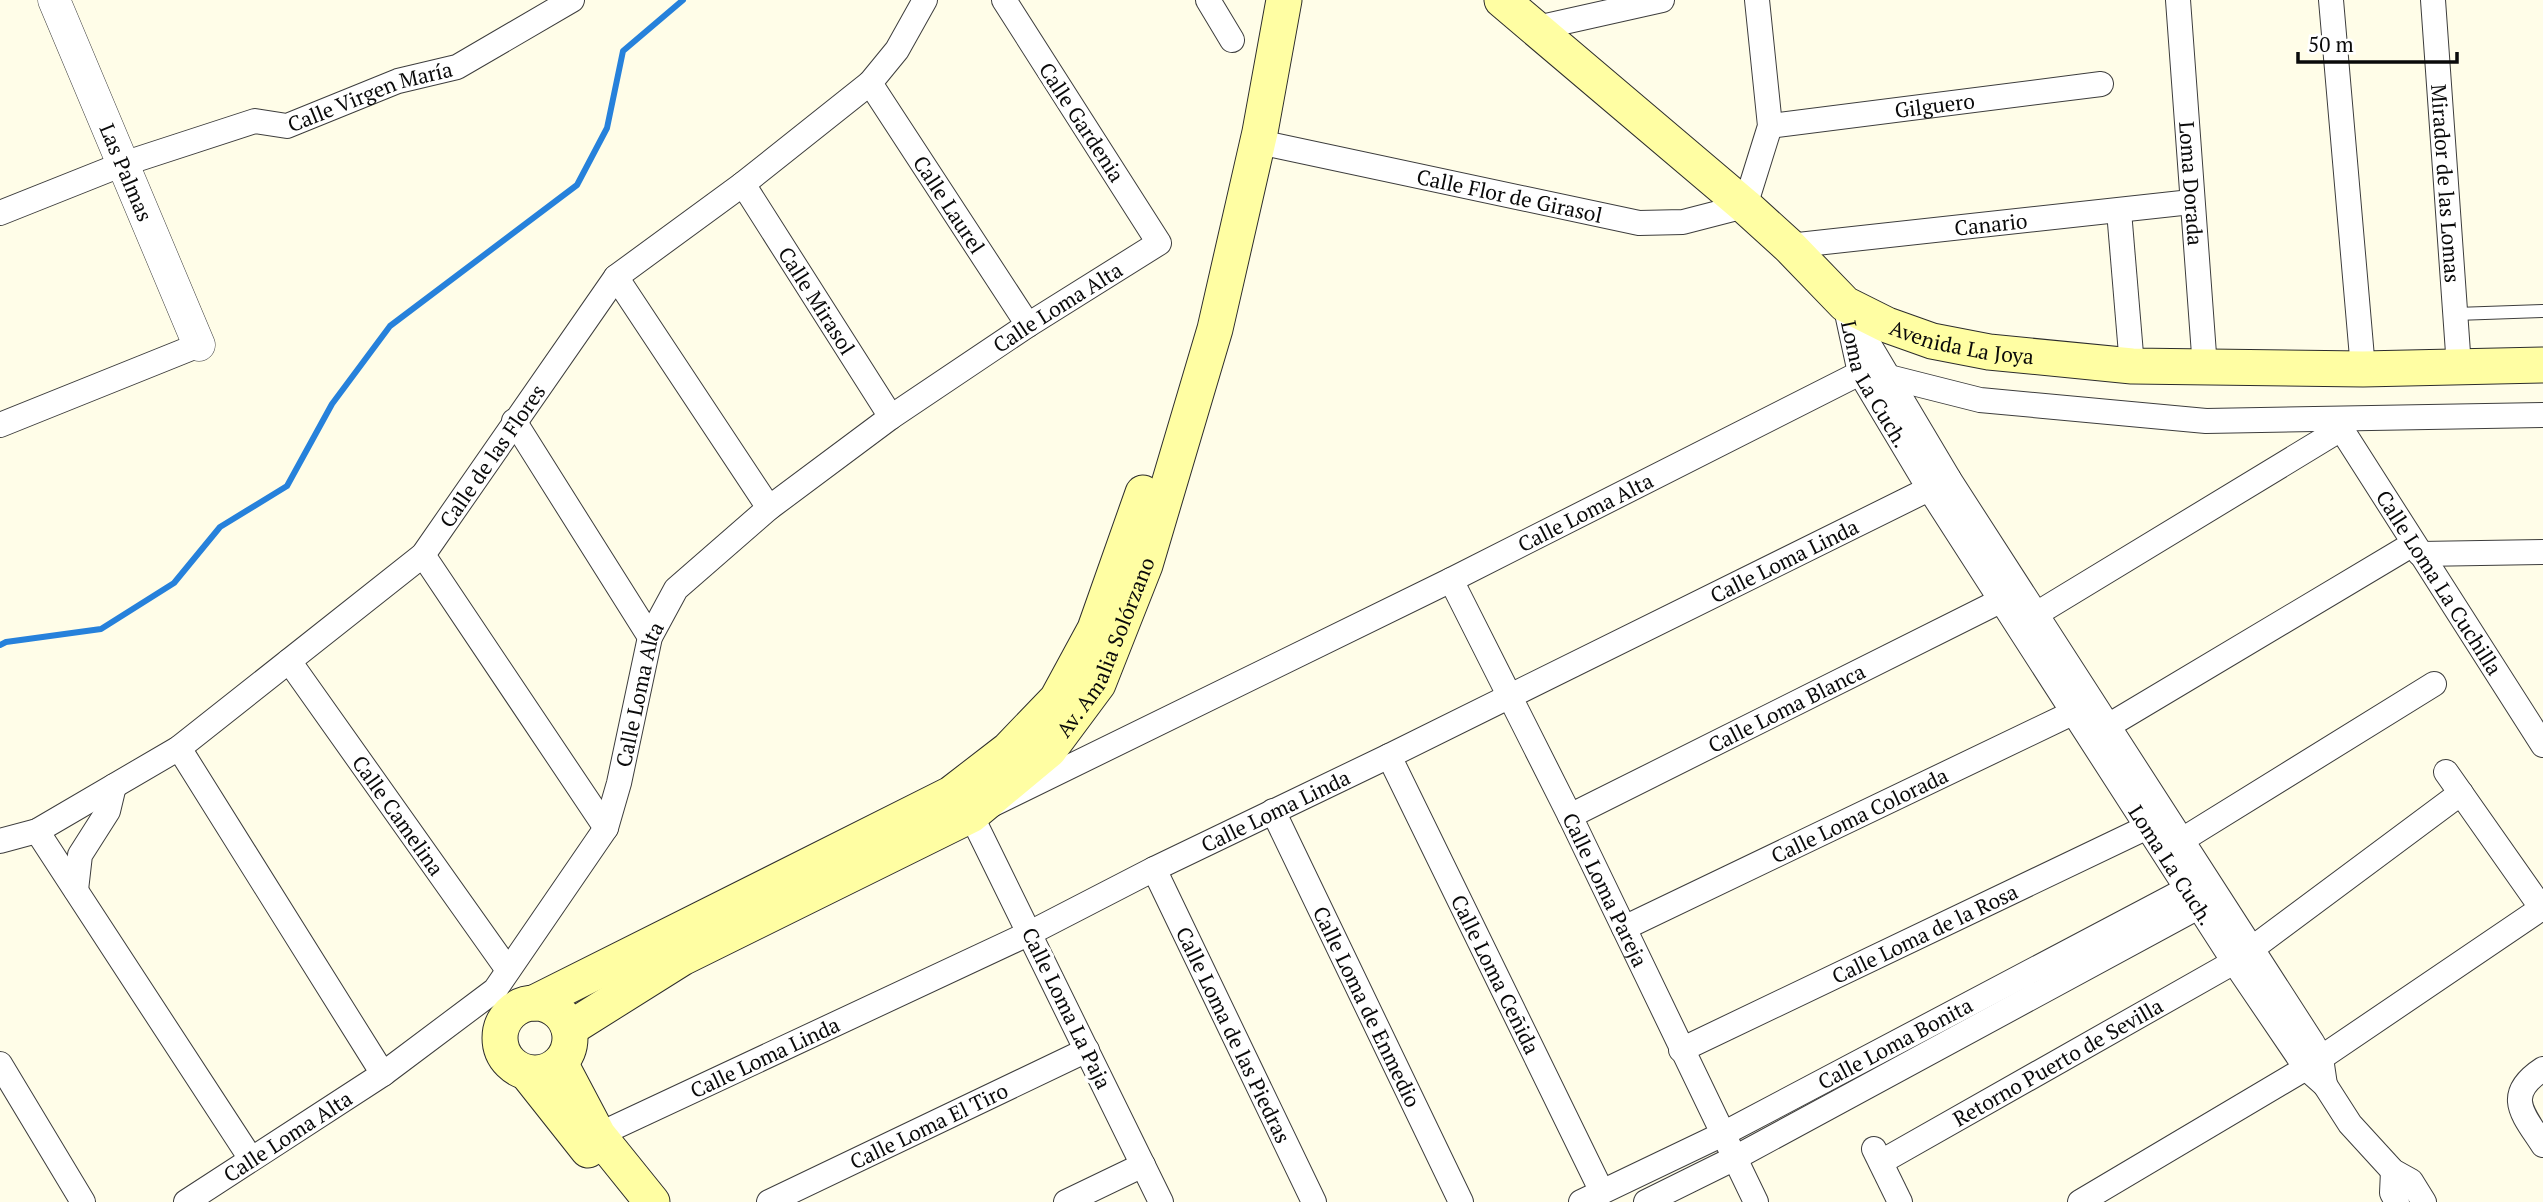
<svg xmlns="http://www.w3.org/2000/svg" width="2543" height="1202" font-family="'PT Serif',serif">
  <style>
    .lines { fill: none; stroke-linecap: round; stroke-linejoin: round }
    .stream { stroke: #2681db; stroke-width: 6 }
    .service-casing { stroke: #3d3d3d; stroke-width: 14 }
    .minor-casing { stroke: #3d3d3d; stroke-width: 26 }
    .tertiary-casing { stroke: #3d3d3d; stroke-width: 33 }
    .secondary-casing { stroke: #2c2c2c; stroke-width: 37 }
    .service { stroke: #fff; stroke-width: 12 }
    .minor { stroke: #fff; stroke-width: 24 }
    .tertiary { stroke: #fff; stroke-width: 32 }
    .secondary { stroke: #fffea3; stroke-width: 35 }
    .labels { text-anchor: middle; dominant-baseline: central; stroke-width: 7; stroke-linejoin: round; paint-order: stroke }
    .street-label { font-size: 21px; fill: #0a0a0a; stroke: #fff }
  </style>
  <rect width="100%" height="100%" fill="#fffde8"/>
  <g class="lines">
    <!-- stream -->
    <path class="stream" d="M0,645L6,642L101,629L174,583L220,527L287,486L332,404L390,326L577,185L607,128L623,51L683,0"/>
    <!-- service casing -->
    <g class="service-casing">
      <path id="service" d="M2456,314L2543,311"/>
    </g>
    <!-- minor casing -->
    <g class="minor-casing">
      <g id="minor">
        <path d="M1208,0L1232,40"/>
        <path id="s1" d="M2178,0L2205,368"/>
        <path d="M2331,0L2363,369"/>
        <path id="s2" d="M2433,0L2459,367"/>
        <path d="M1537,28L1662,0"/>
        <path id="s3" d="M870,83L1028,325"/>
        <path id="s4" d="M1770,126L2101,84"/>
        <path id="s5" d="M1273,145L1639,223L1683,222L1745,206L1770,126L1757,0"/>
        <path id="s6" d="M743,184L891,417"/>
        <path d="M2119,211L2132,366"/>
        <path id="s7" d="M0,213L123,164L255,121L287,126L398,81L457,67L572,0"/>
        <path id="s8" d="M1789,246L2191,202"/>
        <path d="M616,277L769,508"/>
        <path id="s9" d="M1845,304L1860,373L1930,490L2234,962L2306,1068L2325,1085L2350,1124L2393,1171L2411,1181L2424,1202"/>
        <path d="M1855,321L1949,479L2312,1042L2321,1058L2325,1085"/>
        <path d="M1881,375L1980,400L2206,421L2543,415"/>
        <path id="s10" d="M2335,419L2543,745"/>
        <path d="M514,421L650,637"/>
        <path d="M0,425L199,345"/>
        <path d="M2420,554L2543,552"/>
        <path d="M423,555L606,828"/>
        <path id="s11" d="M1451,580L1570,816L1756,1202"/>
        <path d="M2038,613L2341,429"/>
        <path id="s12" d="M289,661L508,970"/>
        <path d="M2108,726L2413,544"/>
        <path d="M179,748L383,1074"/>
        <path id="s13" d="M1389,756L1602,1192"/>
        <path d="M2446,772L2543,910"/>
        <path id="s14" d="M1273,811L1461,1202"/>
        <path id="s15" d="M1570,816L2002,600"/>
        <path d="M37,831L251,1159"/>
        <path d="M2182,840L2434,684"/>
        <path id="s16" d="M0,841L37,831L179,748L423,555L616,277L743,184L870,83L897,50L925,0"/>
        <path id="s17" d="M1154,869L1314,1202"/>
        <path d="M76,890L80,855L108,811L114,786"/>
        <path id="s18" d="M1624,928L2087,706"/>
        <path id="s19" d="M1681,1050L2160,821"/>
        <path d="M0,1064L83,1202"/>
        <path d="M2543,1069C2503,1095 2523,1114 2543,1145"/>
        <path id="s20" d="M598,1135L1030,933L1154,869L1389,756L1949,479"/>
        <path d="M1874,1149L1900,1202"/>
        <path id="s21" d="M1881,1162L2234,962L2461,793"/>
        <path d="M2393,1171L2392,1193L2397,1202"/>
        <path id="s22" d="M186,1202L383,1074L495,990L606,828L619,783L650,637L676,589L769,508L891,417L1028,325L1159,243L1004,0"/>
        <path id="s23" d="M769,1202L1087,1050"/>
        <path d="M1066,1202L1143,1165"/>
        <path id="s24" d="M1161,1202L971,815L1451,580L1860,373"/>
        <path id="s25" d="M1581,1202L1721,1135L2200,882"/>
        <path d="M1646,1202L1733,1159L2213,899"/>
        <path d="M2080,1202L2306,1068L2542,908"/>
      </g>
    </g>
    <!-- tertiary casing -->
    <g class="tertiary-casing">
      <g id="tertiary">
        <path id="s26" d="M54,0L199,345"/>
      </g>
    </g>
    <!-- secondary casing -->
    <g class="secondary-casing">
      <g id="secondary">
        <path id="s27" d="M1502,0L1745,206L1789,246L1845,304L1887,325L1932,341L1989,352L2132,366L2363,369L2543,365"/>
        <circle cx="535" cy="1038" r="35"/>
        <path d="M534,1003L951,794L1008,750L1057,699L1095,629L1143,493"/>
        <path id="s28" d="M569,1029L682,958L971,815L1049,750L1098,684L1145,565L1215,329L1260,132L1284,0"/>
        <path d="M560,1063L598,1135L652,1202"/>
        <path d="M527,1073L588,1150"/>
      </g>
    </g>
    <!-- service -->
    <use href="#service" class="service"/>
    <!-- minor -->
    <use href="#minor" class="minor"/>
    <!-- tertiary -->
    <use href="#tertiary" class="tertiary"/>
    <!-- secondary -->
    <use href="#secondary" class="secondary"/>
  </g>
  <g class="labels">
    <!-- street labels -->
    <g class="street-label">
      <text stroke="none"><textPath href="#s7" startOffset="392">Calle Virgen María</textPath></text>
      <text stroke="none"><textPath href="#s4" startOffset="166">Gilguero</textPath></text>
      <text transform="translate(1082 122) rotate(57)">Calle Gardenia</text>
      <text stroke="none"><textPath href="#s26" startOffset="187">Las Palmas</textPath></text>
      <text stroke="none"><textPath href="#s1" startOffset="184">Loma Dorada</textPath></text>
      <text stroke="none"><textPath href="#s2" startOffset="184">Mirador de las Lomas</textPath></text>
      <text stroke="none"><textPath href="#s5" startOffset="242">Calle Flor de Girasol</textPath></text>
      <text stroke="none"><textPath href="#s3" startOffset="145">Calle Laurel</textPath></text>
      <text stroke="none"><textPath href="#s8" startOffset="203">Canario</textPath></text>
      <text stroke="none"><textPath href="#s6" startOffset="138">Calle Mirasol</textPath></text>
      <text stroke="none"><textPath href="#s22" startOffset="1297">Calle Loma Alta</textPath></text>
      <text stroke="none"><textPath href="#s27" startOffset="583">Avenida La Joya</textPath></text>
      <text stroke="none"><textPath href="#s9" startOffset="86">Loma La Cuch.</textPath></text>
      <text stroke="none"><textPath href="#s16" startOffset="635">Calle de las Flores</textPath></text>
      <text stroke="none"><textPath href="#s24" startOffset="1116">Calle Loma Alta</textPath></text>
      <text stroke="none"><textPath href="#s20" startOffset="1318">Calle Loma Linda</textPath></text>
      <text stroke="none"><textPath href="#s10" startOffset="194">Calle Loma La Cuchilla</textPath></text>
      <text stroke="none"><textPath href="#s28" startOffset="676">Av. Amalia Solórzano</textPath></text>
      <text stroke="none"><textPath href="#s22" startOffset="709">Calle Loma Alta</textPath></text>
      <text stroke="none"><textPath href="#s15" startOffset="242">Calle Loma Blanca</textPath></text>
      <text stroke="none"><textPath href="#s20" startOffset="751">Calle Loma Linda</textPath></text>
      <text stroke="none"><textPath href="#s12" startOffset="189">Calle Camelina</textPath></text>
      <text stroke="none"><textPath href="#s18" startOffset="261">Calle Loma Colorada</textPath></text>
      <text stroke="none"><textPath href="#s9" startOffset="653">Loma La Cuch.</textPath></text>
      <text stroke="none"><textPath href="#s11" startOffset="346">Calle Loma Pareja</textPath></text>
      <text stroke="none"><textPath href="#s19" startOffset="270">Calle Loma de la Rosa</textPath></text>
      <text stroke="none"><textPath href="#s13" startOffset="243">Calle Loma Ceñida</textPath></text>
      <text stroke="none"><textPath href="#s14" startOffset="217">Calle Loma de Enmedio</textPath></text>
      <text transform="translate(1067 1008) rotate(64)">Calle Loma La Paja</text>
      <text stroke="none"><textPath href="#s17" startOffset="184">Calle Loma de las Piedras</textPath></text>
      <text stroke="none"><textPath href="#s25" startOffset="352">Calle Loma Bonita</textPath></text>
      <text stroke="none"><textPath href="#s20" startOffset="184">Calle Loma Linda</textPath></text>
      <text stroke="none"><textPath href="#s21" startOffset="203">Retorno Puerto de Sevilla</textPath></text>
      <text stroke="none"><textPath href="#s23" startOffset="177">Calle Loma El Tiro</textPath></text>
      <text stroke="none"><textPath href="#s22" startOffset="121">Calle Loma Alta</textPath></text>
    </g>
  </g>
  <!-- scale -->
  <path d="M2298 52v10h159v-10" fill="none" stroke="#0a0a0a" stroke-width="3.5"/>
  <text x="2308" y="52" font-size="21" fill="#0a0a0a" stroke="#ffffff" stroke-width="5" paint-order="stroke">50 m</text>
</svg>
